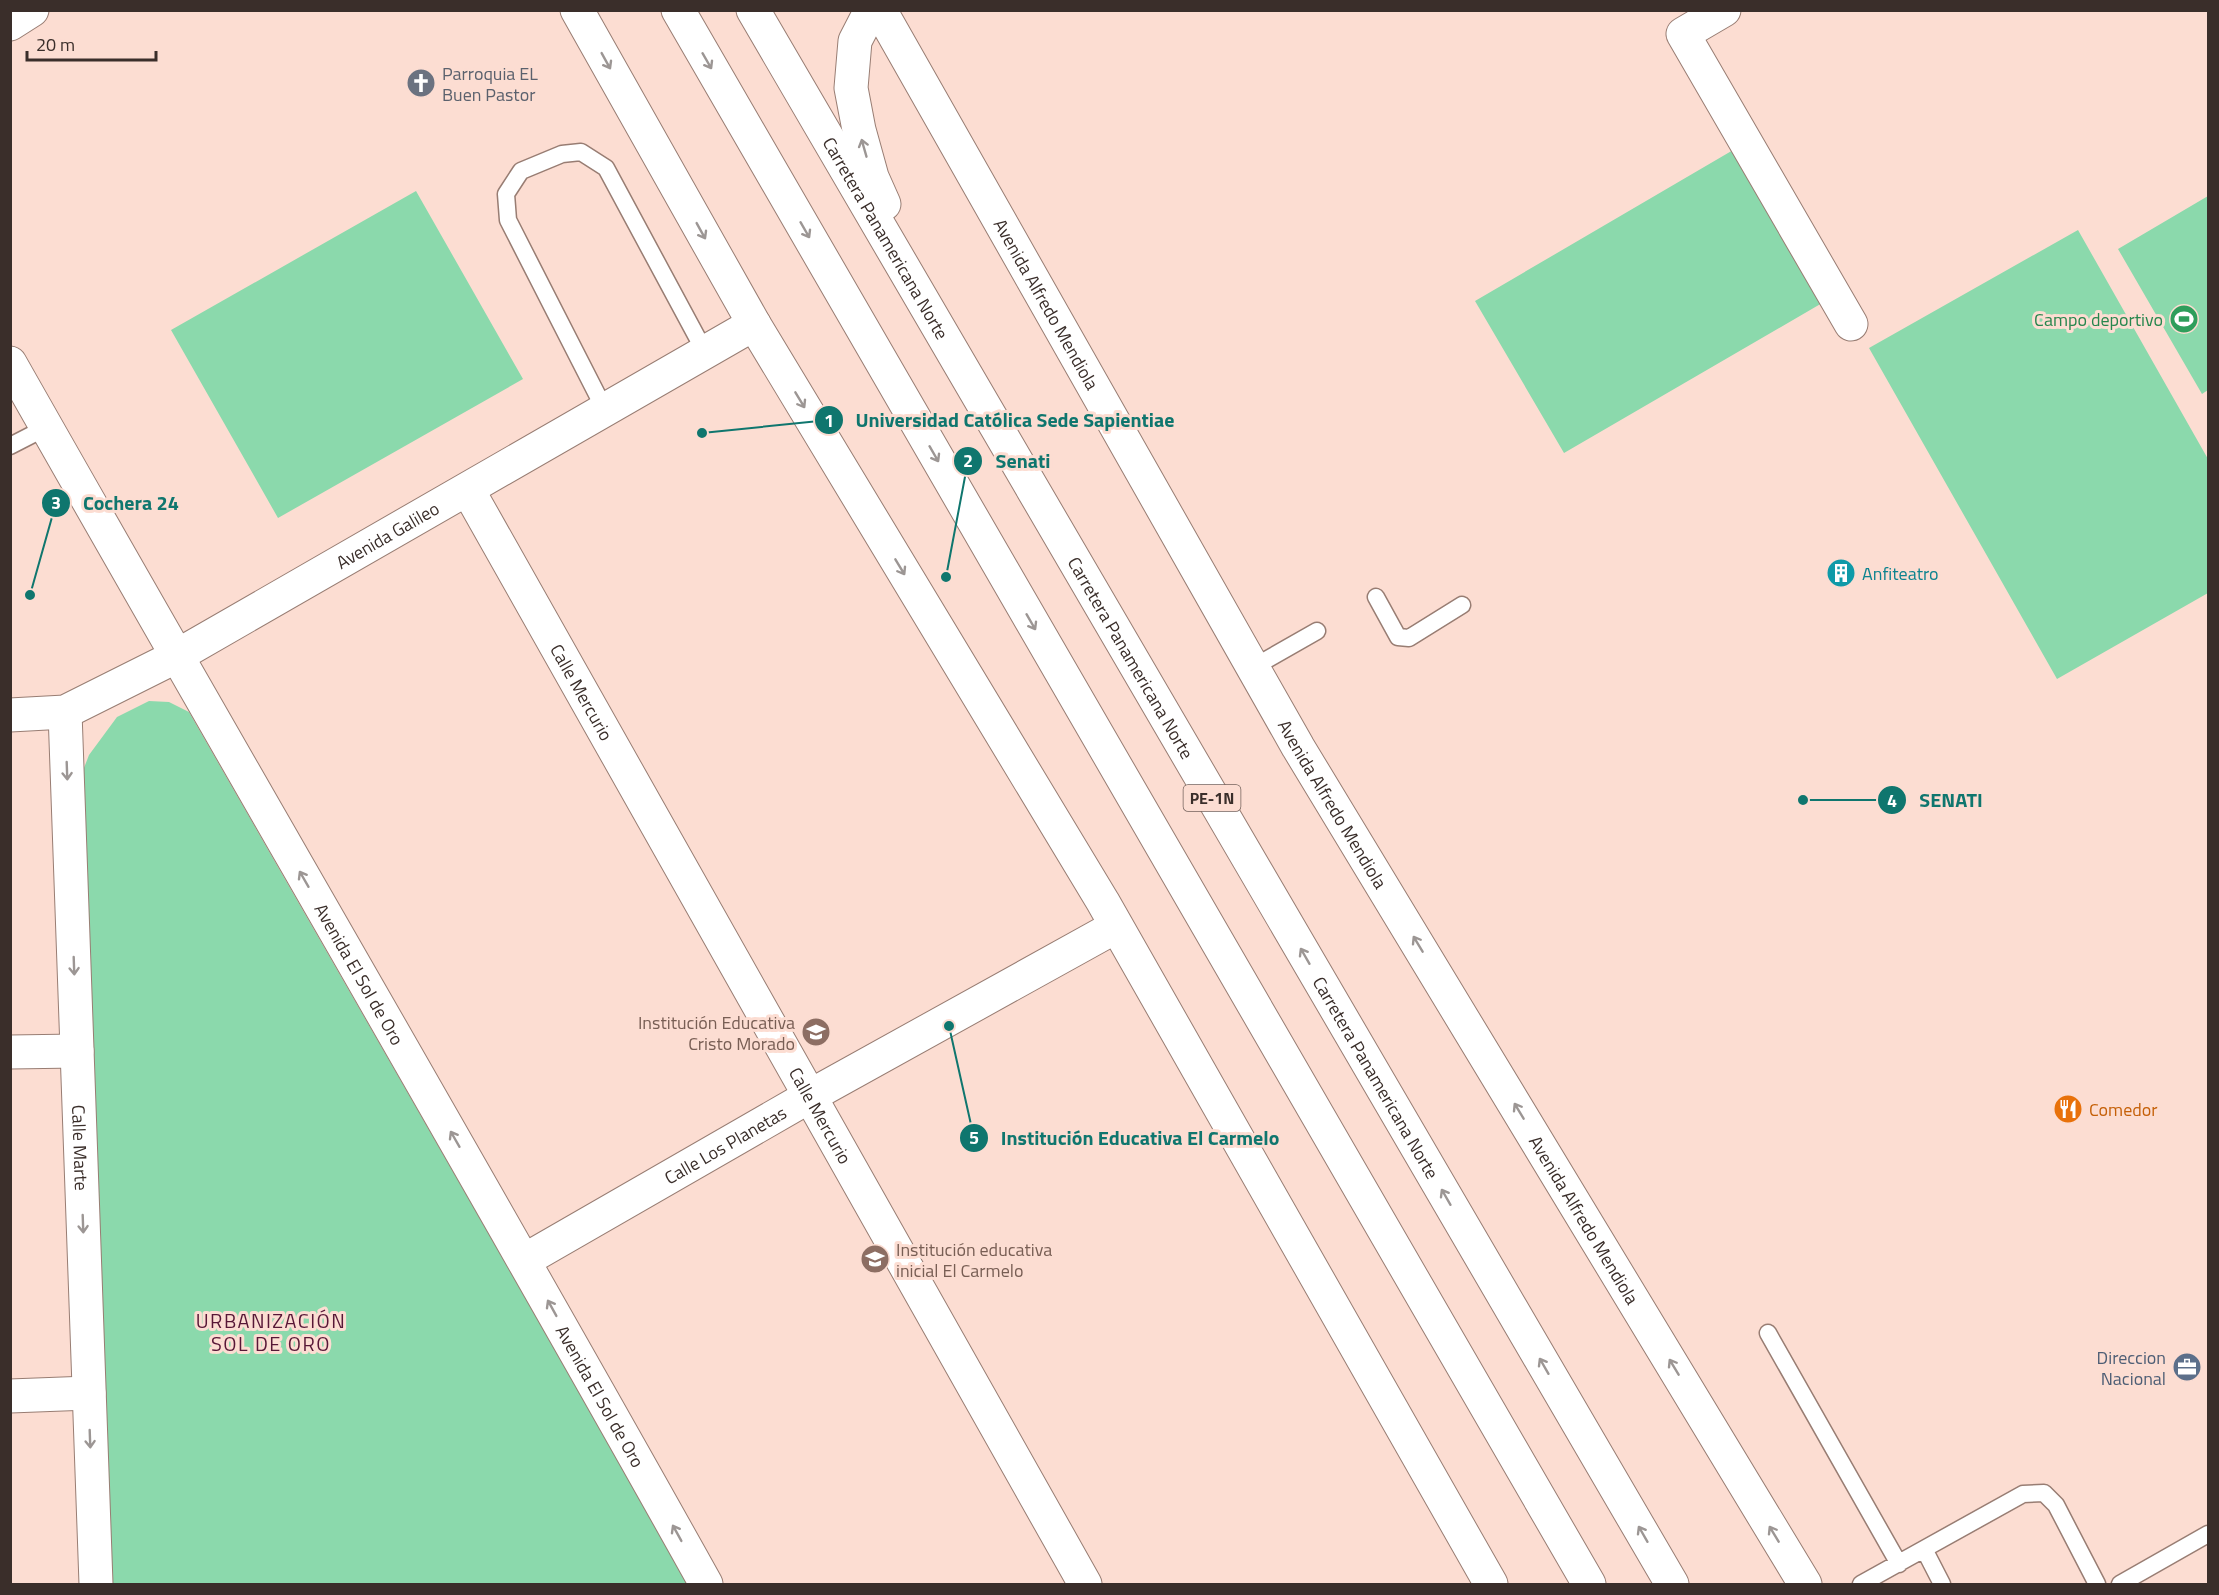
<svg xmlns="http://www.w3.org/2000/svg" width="2219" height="1595" font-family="'Titillium Web',sans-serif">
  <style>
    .green { fill: #8bd9ac }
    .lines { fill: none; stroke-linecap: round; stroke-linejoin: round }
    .lane-casing { stroke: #987d73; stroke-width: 19 }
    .street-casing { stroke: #987d73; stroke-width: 35 }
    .secondary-casing { stroke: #987d73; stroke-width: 35 }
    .highway-casing { stroke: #987d73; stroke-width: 35 }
    .lane { stroke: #fff; stroke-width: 16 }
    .street { stroke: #fff; stroke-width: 33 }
    .secondary { stroke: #fff; stroke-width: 33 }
    .highway { stroke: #fff; stroke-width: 33 }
    .oneway { stroke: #9c9694 }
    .labels { text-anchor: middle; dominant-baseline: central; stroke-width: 6; stroke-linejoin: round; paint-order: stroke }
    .shield { fill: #fcddd2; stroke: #74625c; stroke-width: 1.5 }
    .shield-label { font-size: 16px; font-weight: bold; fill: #3a2e2a }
    .worship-label { font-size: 18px; fill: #5b616d; stroke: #fcddd2; text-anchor: start }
    .street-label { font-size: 18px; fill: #3a2e2a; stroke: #fcddd2 }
    .leisure-label { font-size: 18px; fill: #27864d; stroke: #fcddd2; text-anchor: end }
    .culture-label { font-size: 18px; fill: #0d838f; stroke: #fcddd2; text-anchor: start }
    .education-label { font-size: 18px; fill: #785e54; stroke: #fcddd2; text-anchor: end }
    .food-label { font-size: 18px; fill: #c56008; stroke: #fcddd2; text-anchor: start }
    .service-label { font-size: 18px; fill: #4e5e75; stroke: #fcddd2; text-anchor: end }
    .neighbourhood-label { font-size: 20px; letter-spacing: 1.5px; fill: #571736; stroke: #fcddd2 }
    .leader { fill: none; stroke: #0f766e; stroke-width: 2 }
    .callout-dot { fill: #0f766e; stroke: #fcddd2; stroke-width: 2 }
    .mark-label { font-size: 18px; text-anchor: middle; font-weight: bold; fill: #fff }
    .callout-label { font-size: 20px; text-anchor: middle; font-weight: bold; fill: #0f766e; stroke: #fcddd2; stroke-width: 6; stroke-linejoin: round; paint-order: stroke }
  </style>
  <rect width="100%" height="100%" fill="#fcddd2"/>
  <!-- green -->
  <path class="green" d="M1740,146L1829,299L1564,453L1475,301Z
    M416,191L523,379L278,518L171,330Z
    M2208,196V390L2202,394L2118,249Z
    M2078,230L2208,459V593L2057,679L1869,348Z
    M149,701L169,702L189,712L690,1584H105L75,791L89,755L117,717Z"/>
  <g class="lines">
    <!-- lane casing -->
    <g class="lane-casing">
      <path id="lane" d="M605,410L508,220L506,194L521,171L562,154L581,152L606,168L705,352
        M10,446L47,427
        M1376,597L1398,637L1409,638L1462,605
        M1252,668L1317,631
        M1768,1333L1899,1564
        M1861,1584L1924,1549
        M1942,1584L1924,1549L2023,1494L2044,1493L2056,1505L2097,1584
        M2120,1584L2208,1534"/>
    </g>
    <!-- street casing -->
    <g class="street-casing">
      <g id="street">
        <path d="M1724,10L1683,34L1851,324"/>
        <path d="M10,24L32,10"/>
        <path id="s1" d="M10,363C241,771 478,1175 706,1584"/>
        <path id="s2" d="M468,490L1085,1584"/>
        <path id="s3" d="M65,712L96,1584"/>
        <path id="s4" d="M10,715L65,712L175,657L754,324"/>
        <path d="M10,1052L77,1051"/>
        <path id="s5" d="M525,1260L810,1096L1115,927"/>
        <path d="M10,1396L89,1393"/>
      </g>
    </g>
    <!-- secondary casing -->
    <g class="secondary-casing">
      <g id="secondary">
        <path d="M577,10L754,324L1103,902L1491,1584"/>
        <path id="s6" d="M880,10L1298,747L1805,1584"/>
      </g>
    </g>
    <!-- highway casing -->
    <g class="highway-casing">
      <g id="highway">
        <path d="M678,10L1589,1584"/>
        <path id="s7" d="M753,10L1672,1584"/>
        <path d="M871,10L855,41L851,88L859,130L872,177L884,204"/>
      </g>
    </g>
    <!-- lane -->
    <use href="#lane" class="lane"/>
    <!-- street -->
    <use href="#street" class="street"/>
    <!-- secondary -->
    <use href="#secondary" class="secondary"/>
    <!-- highway -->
    <use href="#highway" class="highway"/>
  </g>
  <!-- one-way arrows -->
  <defs><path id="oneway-shaft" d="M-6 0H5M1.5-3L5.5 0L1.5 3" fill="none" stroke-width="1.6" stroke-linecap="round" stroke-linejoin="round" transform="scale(1.5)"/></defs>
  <g class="oneway">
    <use href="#oneway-shaft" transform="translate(606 61) rotate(61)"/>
    <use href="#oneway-shaft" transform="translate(707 61) rotate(60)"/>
    <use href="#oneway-shaft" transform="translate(864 148) rotate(-106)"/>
    <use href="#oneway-shaft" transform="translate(805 230) rotate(60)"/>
    <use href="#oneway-shaft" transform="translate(701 231) rotate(61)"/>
    <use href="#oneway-shaft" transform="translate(800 400) rotate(59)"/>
    <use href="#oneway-shaft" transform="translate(934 454) rotate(60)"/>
    <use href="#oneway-shaft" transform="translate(900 567) rotate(59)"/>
    <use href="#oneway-shaft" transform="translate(1031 622) rotate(60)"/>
    <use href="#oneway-shaft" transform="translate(67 771) rotate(88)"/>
    <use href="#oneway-shaft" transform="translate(304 879) rotate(-120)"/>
    <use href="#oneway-shaft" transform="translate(1418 944) rotate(-121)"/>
    <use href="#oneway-shaft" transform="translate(1305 956) rotate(-120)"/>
    <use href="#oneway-shaft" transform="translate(74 966) rotate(88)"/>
    <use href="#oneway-shaft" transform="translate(1519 1111) rotate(-121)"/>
    <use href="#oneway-shaft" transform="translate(455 1139) rotate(-120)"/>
    <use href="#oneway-shaft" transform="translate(1446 1197) rotate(-120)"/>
    <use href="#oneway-shaft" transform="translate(83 1224) rotate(88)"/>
    <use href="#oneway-shaft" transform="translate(552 1308) rotate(-119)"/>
    <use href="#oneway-shaft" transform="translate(1544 1366) rotate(-120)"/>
    <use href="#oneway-shaft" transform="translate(1674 1367) rotate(-121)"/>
    <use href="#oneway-shaft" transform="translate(90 1439) rotate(88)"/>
    <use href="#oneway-shaft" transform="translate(677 1533) rotate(-119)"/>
    <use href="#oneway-shaft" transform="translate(1643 1534) rotate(-120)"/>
    <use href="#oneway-shaft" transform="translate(1774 1534) rotate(-121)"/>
  </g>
  <!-- icons -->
  <defs>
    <g id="church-disc" transform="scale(1.5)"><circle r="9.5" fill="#6b7280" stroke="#fcddd2"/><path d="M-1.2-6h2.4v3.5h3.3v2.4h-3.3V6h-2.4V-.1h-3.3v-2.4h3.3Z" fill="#fff"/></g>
    <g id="stadium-disc" transform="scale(1.5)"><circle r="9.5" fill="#2e9e5b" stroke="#fcddd2"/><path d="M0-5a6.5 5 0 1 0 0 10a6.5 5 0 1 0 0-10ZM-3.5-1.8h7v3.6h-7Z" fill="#fff"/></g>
    <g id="building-disc" transform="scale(1.5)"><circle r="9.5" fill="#0f9aa8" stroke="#fcddd2"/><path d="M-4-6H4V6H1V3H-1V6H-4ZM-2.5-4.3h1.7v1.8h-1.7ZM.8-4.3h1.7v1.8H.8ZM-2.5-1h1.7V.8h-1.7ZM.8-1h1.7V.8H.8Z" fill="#fff"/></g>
    <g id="school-disc" transform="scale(1.5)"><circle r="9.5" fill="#8d6e63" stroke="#fcddd2"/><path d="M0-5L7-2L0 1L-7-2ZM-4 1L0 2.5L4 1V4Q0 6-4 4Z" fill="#fff"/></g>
    <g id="restaurant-disc" transform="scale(1.5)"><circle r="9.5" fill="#e8710a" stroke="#fcddd2"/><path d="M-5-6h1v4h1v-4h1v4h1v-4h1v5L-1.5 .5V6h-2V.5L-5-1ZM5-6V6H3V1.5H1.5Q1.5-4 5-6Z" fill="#fff"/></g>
    <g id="office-disc" transform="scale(1.5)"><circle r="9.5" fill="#5c6f8a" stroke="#fcddd2"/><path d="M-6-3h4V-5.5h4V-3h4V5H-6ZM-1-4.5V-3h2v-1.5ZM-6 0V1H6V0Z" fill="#fff"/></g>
  </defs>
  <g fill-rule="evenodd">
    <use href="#church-disc" x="421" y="83"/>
    <use href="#stadium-disc" x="2184" y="319"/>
    <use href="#building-disc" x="1841" y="573"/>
    <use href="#school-disc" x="816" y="1032"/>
    <use href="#restaurant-disc" x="2068" y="1109"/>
    <use href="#school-disc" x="875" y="1259"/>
    <use href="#office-disc" x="2187" y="1367"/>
  </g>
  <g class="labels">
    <!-- shield labels -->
    <rect class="shield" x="1183.5" y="785" width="57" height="26" rx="4.5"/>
    <g class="shield-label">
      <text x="1212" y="798">PE-1N</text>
    </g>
    <!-- worship labels -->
    <g class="worship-label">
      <text x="442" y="73">Parroquia EL<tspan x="442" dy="21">Buen Pastor</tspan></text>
    </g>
    <!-- street labels -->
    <g class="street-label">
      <text stroke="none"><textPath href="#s7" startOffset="264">Carretera Panamericana Norte</textPath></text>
      <text stroke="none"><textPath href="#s6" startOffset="338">Avenida Alfredo Mendiola</textPath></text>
      <text stroke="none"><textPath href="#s4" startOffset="423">Avenida Galileo</textPath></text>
      <text stroke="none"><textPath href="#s7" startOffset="750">Carretera Panamericana Norte</textPath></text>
      <text stroke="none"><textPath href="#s2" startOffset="232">Calle Mercurio</textPath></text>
      <text stroke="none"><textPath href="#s6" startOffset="914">Avenida Alfredo Mendiola</textPath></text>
      <text stroke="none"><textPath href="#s1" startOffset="704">Avenida El Sol de Oro</textPath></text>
      <text stroke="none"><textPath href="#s7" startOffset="1236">Carretera Panamericana Norte</textPath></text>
      <text stroke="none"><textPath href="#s2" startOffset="718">Calle Mercurio</textPath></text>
      <text stroke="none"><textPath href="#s5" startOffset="231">Calle Los Planetas</textPath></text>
      <text stroke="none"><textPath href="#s3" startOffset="436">Calle Marte</textPath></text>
      <text stroke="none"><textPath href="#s6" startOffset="1400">Avenida Alfredo Mendiola</textPath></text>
      <text stroke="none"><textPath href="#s1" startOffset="1190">Avenida El Sol de Oro</textPath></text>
    </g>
    <!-- leisure labels -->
    <g class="leisure-label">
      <text x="2163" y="319">Campo deportivo</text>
    </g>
    <!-- culture labels -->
    <g class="culture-label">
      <text x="1862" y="573">Anfiteatro</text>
    </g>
    <!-- education labels -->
    <g class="education-label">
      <text x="795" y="1022">Institución Educativa<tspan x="795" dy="21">Cristo Morado</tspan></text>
      <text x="896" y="1249" text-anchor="start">Institución educativa<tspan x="896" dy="21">inicial El Carmelo</tspan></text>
    </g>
    <!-- food labels -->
    <g class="food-label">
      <text x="2089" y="1109">Comedor</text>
    </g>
    <!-- service labels -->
    <g class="service-label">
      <text x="2166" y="1357">Direccion<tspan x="2166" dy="21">Nacional</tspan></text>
    </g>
    <!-- neighbourhood labels -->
    <g class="neighbourhood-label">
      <text x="271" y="1320">URBANIZACIÓN<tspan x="271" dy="23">SOL DE ORO</tspan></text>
    </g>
  </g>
  <!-- callouts -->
  <path class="leader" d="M702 433L829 420M946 577L968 461M30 595L56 503M1803 800L1892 800M949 1026L974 1138"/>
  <g class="callout-dot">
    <circle cx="702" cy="433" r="6"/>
    <circle cx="946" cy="577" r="6"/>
    <circle cx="30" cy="595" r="6"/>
    <circle cx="1803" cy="800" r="6"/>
    <circle cx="949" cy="1026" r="6"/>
    <circle cx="829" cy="420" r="15"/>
    <circle cx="968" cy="461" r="15"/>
    <circle cx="56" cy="503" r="15"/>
    <circle cx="1892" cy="800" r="15"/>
    <circle cx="974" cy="1138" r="15"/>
  </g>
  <g class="mark-label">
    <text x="829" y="427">1</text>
    <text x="968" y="467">2</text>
    <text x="56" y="509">3</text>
    <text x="1892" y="807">4</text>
    <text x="974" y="1144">5</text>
  </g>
  <g class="callout-label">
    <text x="1015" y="427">Universidad Católica Sede Sapientiae</text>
    <text x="1023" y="468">Senati</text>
    <text x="131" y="510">Cochera 24</text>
    <text x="1951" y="807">SENATI</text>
    <text x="1140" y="1145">Institución Educativa El Carmelo</text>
  </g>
  <!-- border -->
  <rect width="2219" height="1595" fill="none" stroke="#3a2e2a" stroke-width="24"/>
  <!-- scale -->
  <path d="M27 51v9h129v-9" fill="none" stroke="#3a2e2a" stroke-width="3"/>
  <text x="36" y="51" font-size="18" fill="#3a2e2a" stroke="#fcddd2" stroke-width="4.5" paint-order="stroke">20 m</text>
</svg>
